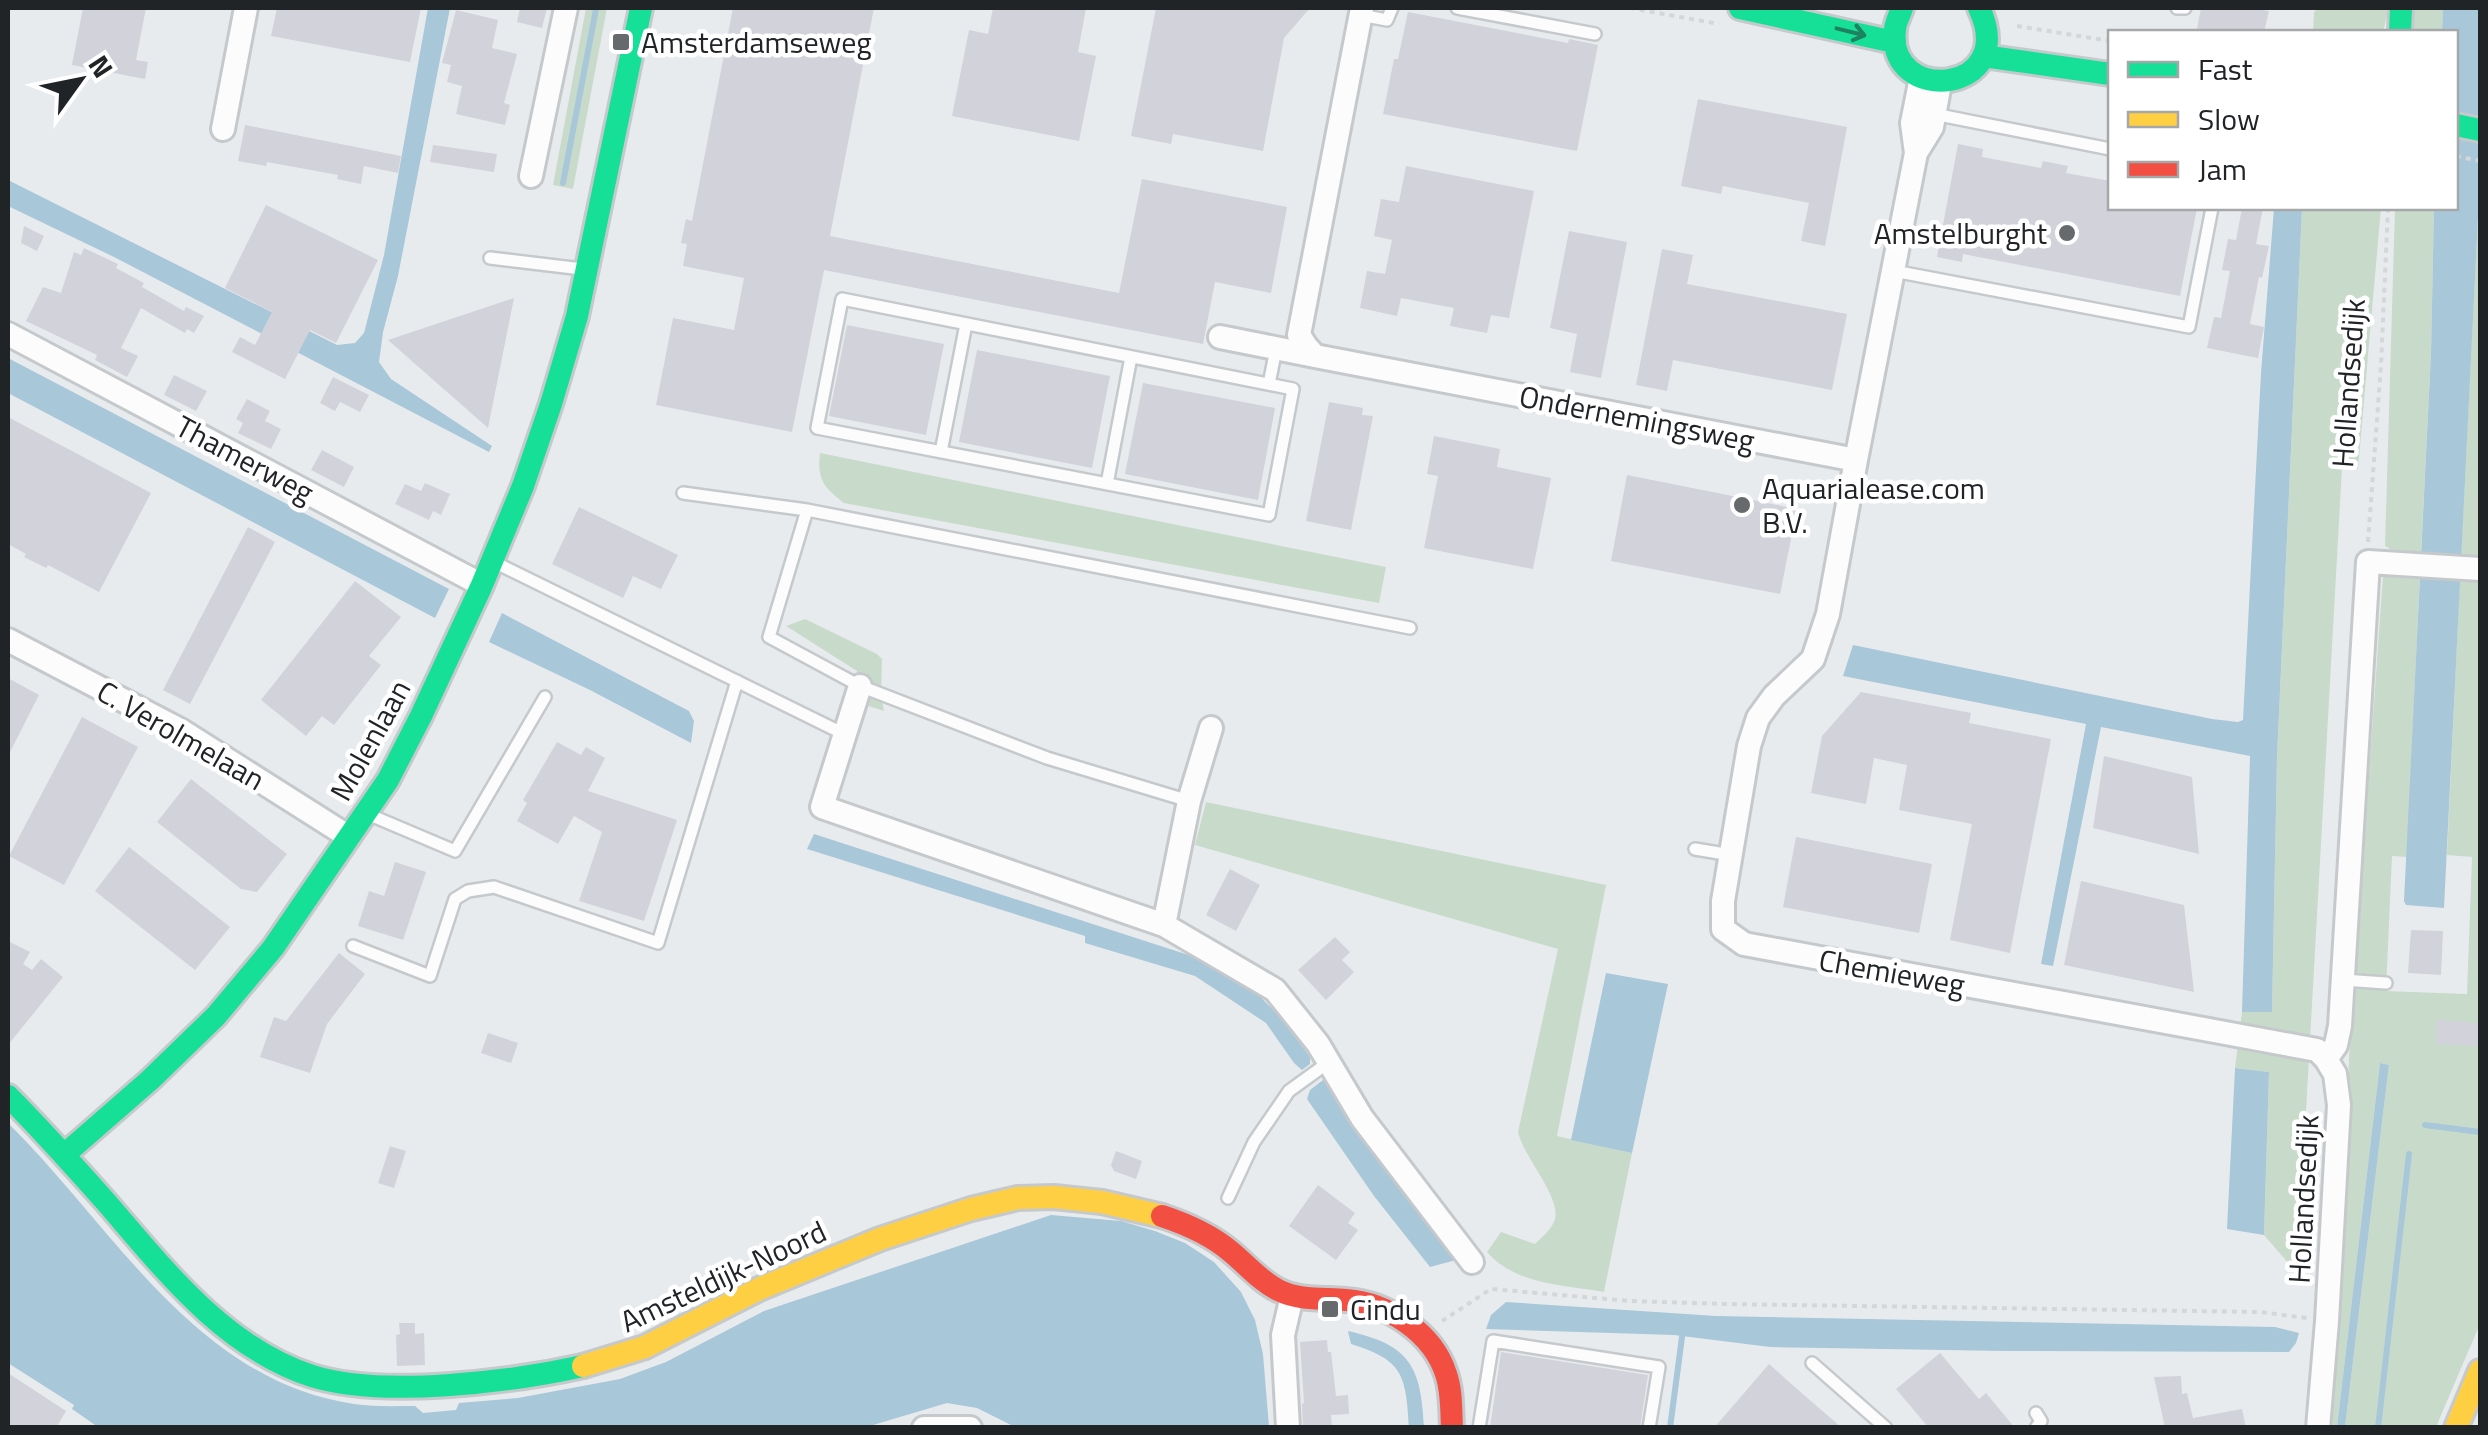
<svg xmlns="http://www.w3.org/2000/svg" width="2488" height="1435" font-family="'Titillium Web',sans-serif">
  <style>
    .green { fill: #c8dbcb }
    .water { fill: #a8c7d8 }
    .lines { fill: none; stroke-linecap: round; stroke-linejoin: round }
    .stream { stroke: #a8c7d8; stroke-width: 6 }
    .building { fill: #d2d2db }
    .lane-casing { stroke: #c6c9cb; stroke-width: 16 }
    .street-casing { stroke: #c6c9cb; stroke-width: 28 }
    .fast-casing { stroke: #c6c9cb; stroke-width: 28 }
    .slow-casing { stroke: #c6c9cb; stroke-width: 28 }
    .jam-casing { stroke: #c6c9cb; stroke-width: 28 }
    .path { stroke: #d4d6d7; stroke-width: 4; stroke-dasharray: 5 5; stroke-linecap: butt }
    .lane { stroke: #fcfcfc; stroke-width: 11 }
    .street { stroke: #fcfcfc; stroke-width: 22 }
    .fast { stroke: #16e098; stroke-width: 22 }
    .slow { stroke: #ffcf43; stroke-width: 22 }
    .jam { stroke: #f24e42; stroke-width: 22 }
    .oneway { stroke: #1c8260 }
    .poi-dot { fill: #676a6d; stroke: #fff; stroke-width: 4 }
    .labels { text-anchor: middle; dominant-baseline: central; stroke-width: 9; stroke-linejoin: round; paint-order: stroke }
    .poi-label { font-size: 30px; fill: #212427; stroke: #fff; text-anchor: start }
    .street-label { font-size: 30px; fill: #212427; stroke: #fff }
  </style>
  <rect width="100%" height="100%" fill="#e8ebee"/>
  <!-- green -->
  <path class="green" d="M586,8H607L573,189L553,185Z
    M2318,8H2389L2383,32H2313L2314,12Z
    M2410,8H2443L2442,32H2409Z
    M2480,176V555H2461Z
    M2302,208H2381L2358,469L2342,468L2297,1273L2264,1235L2269,1072L2235,1068L2242,1012L2272,1011L2277,757Z
    M2395,208H2434L2431,353L2421,552L2392,550L2385,546Z
    M820,453L1386,567L1379,603L844,503C823,487 817,479 820,453Z
    M2394,570L2420,572L2407,857L2392,856L2386,991L2467,994L2472,857L2447,855L2460,576L2480,578V1324L2436,1427H2345L2389,1065L2380,1063L2337,1427L2328,1428L2343,1209L2349,1058L2383,575Z
    M805,619L877,654L882,659L881,695L884,711L859,703L860,682L857,671L786,626Z
    M1206,802L1606,885L1557,1136L1632,1153L1604,1292C1563,1285 1516,1285 1487,1252L1501,1232L1535,1244C1542,1237 1552,1229 1555,1219C1561,1197 1523,1156 1518,1132L1558,949L1195,845Z"/>
  <!-- water -->
  <path class="water" d="M428,8H450L398,276L383,332L379,362L391,379L492,446L489,452L114,257L8,206V180L337,345L355,343L364,333L384,255Z
    M2443,8H2480V176L2444,908L2406,905L2404,901L2431,353L2434,208H2456V32H2442Z
    M2274,208H2302L2277,757L2272,1012H2242L2250,756L2101,727L2053,966L2041,964L2086,724L1843,676L1853,645L2212,719L2238,722L2243,720L2261,373Z
    M8,358L449,589L435,618L8,393Z
    M502,613L689,711L694,721L691,743L590,690L489,642Z
    M814,834L1204,960L1253,989L1283,1020L1310,1057V1064L1302,1070L1294,1063L1266,1023L1195,976L1085,943V936L807,849Z
    M1606,973L1668,984L1632,1153L1571,1140Z
    M2380,1063L2389,1065L2345,1427H2337Z
    M2235,1068L2269,1072L2264,1235L2227,1229Z
    M1327,1077L1460,1259L1430,1267L1374,1196L1307,1099L1310,1090Z
    M8,1123C112,1225 195,1381 354,1404C374,1407 395,1406 415,1406L423,1413L456,1410L459,1403L518,1398L620,1379L666,1362L764,1311L1051,1215L1121,1221L1155,1231L1185,1243L1214,1262L1241,1292L1255,1320L1263,1354L1269,1427H1015L977,1408L947,1403L863,1428L98,1427L72,1409L74,1405L8,1363Z
    M1506,1302L1716,1316L2275,1327L2299,1333L2296,1343L2289,1352L2006,1351L1770,1347L1674,1335L1486,1329L1491,1315Z
    M1348,1331C1410,1345 1421,1366 1424,1427H1409C1406,1375 1403,1360 1351,1344Z"/>
  <g class="lines">
    <!-- stream -->
    <path class="stream" d="M563,183L596,9
      M2425,1125L2480,1132
      M1670,1428L1682,1337
      M2378,1428L2409,1154"/>
  </g>
  <!-- building -->
  <path class="building" d="M83,8H146L136,60L148,62L145,79L72,65Z
    M277,8H421L410,62L271,36Z
    M520,8H547L542,28L517,22Z
    M733,8H874L830,236L1119,293L1142,179L1287,207L1271,293L1215,282L1203,344L824,270L792,432L656,405L673,318L734,330L744,278L683,266L687,244L681,243L686,219L692,221Z
    M993,8H1086L1078,52L1096,56L1079,141L952,116L969,30L988,34Z
    M1156,8H1310L1284,38L1263,151L1173,134L1171,144L1131,136Z
    M2201,8H2251L2269,11L2264,32H2213L2197,29Z
    M456,10L498,20L492,48L517,54L504,103L510,105L505,125L456,114L462,86L447,82L451,65L442,63Z
    M1408,12L1568,43L1569,39L1598,45L1577,151L1383,114L1394,59H1398Z
    M1698,99L1847,127L1825,246L1801,241L1809,203L1723,186L1721,194L1681,186Z
    M245,125L401,156L398,173L364,166L361,184L337,179L338,175L267,162L266,166L238,161Z
    M1958,144L1983,149L1982,157L2041,168L2043,161L2068,166L2066,173L2110,181V208H2197L2180,296L1963,254L1962,262L1937,257Z
    M433,145L497,154L494,172L430,162Z
    M1406,166L1534,191L1509,318L1491,315L1487,333L1450,326L1454,308L1401,298L1397,316L1360,308L1367,271L1385,274L1392,240L1374,236L1381,199L1399,202Z
    M266,205L378,260L336,343L310,330L285,379L232,352L240,337L255,345L272,312L225,288Z
    M2242,208H2263L2256,244L2269,246L2262,278L2259,277L2250,324L2264,327L2258,358L2207,348L2214,317L2221,318L2230,271L2222,270L2228,239L2236,240Z
    M24,226L44,236L37,251L21,243Z
    M1569,231L1627,242L1601,378L1570,372L1577,334L1550,328Z
    M84,248L118,264L116,268L144,283L142,287L184,311L186,307L204,316L194,333L187,329L185,333L141,308L121,348L138,356L127,377L95,360L97,355L26,321L43,287L61,293L74,252L81,255Z
    M1662,249L1693,255L1687,284L1847,314L1832,390L1673,360L1667,391L1636,385Z
    M514,298L488,428L388,340Z
    M847,325L944,344L926,435L829,416Z
    M977,350L1110,376L1092,468L959,442Z
    M174,375L207,391L196,411L164,395Z
    M333,377L369,395L360,412L340,402L335,411L320,403Z
    M1143,383L1275,408L1258,500L1125,474Z
    M247,399L270,411L265,421L281,429L271,449L238,433L243,423L236,419Z
    M1329,402L1363,408L1362,415L1373,416L1351,530L1306,521Z
    M8,417L151,493L99,592L48,565L46,568L24,557L26,554L8,544Z
    M1434,436L1500,449L1497,467L1551,478L1533,569L1424,548L1438,476L1427,474Z
    M322,450L354,467L344,487L311,470Z
    M1627,475L1797,509L1780,594L1611,561Z
    M425,483L450,494L441,515L433,511L429,520L395,504L405,484L421,491Z
    M579,507L678,555L661,589L633,576L623,598L552,564Z
    M248,527L275,542L190,704L163,690Z
    M355,581L401,617L369,656L381,665L334,725L322,716L306,736L261,700Z
    M8,678L39,695L8,756Z
    M1861,692L1971,713L1969,723L2051,739L2010,953L1950,940L1972,824L1899,810L1907,765L1874,758L1866,804L1811,793L1822,736Z
    M82,717L138,747L64,885L9,856Z
    M557,742L581,755L586,747L605,758L588,791L677,820L644,921L579,901L602,832L574,816L558,844L517,821L527,803L523,800Z
    M2104,756L2192,777L2199,854L2093,828Z
    M191,779L287,854L257,892L241,889L157,822Z
    M1796,837L1932,864L1919,933L1783,907Z
    M129,847L230,927L195,970L95,891Z
    M395,862L426,872L403,940L358,926L369,891L384,896Z
    M1230,869L1260,885L1236,931L1206,915Z
    M2081,881L2184,905L2194,992L2064,965Z
    M2411,930L2443,931L2441,975L2408,973Z
    M1335,937L1350,952L1342,960L1354,972L1326,1000L1298,970Z
    M8,941L30,952L23,964L32,970L41,959L63,977L8,1045Z
    M339,953L365,974L327,1024L310,1073L260,1057L274,1017L286,1021Z
    M2437,1020L2480,1023V1046L2436,1044Z
    M488,1033L518,1043L511,1063L481,1053Z
    M390,1146L406,1151L394,1188L378,1183Z
    M1116,1151L1142,1161L1136,1179L1114,1171L1111,1165Z
    M1318,1185L1355,1213L1348,1223L1358,1230L1336,1260L1289,1226Z
    M399,1323H415V1334L424,1333L425,1365L397,1366L396,1335L400,1334Z
    M1327,1340L1328,1352H1331L1336,1396L1348,1395L1349,1414L1331,1415L1332,1428H1303L1302,1404L1304,1403L1300,1342Z
    M1501,1352L1648,1375L1640,1428H1490Z
    M1940,1353L1979,1399L1986,1393L2015,1428H1929L1896,1389Z
    M1769,1364L1797,1389L1842,1428H1714Z
    M8,1373L66,1411L56,1428H8Z
    M2181,1376L2182,1394L2187,1393L2193,1418L2242,1409L2246,1428H2165L2154,1377Z"/>
  <g class="lines">
    <!-- lane casing -->
    <g class="lane-casing">
      <path id="lane" d="M1457,8L1595,34
        M2177,8H2185
        M1360,15L1387,20L1392,8
        M1934,114L2110,149
        M490,258L582,269
        M1894,271L2189,327L2212,208
        M842,299L1293,389L1269,515L817,428Z
        M1269,384L1276,349
        M941,452L966,324
        M1107,484L1131,357
        M683,493L807,510L1410,628
        M807,510L769,637L860,686L1047,758L1189,801
        M496,563L844,734
        M370,815L455,851L545,697
        M1695,849L1731,855
        M353,946L430,976L455,899L468,891L494,887L658,943L737,681
        M2343,980L2386,983
        M1228,1198L1254,1142L1289,1091L1329,1062
        M1812,1363L1886,1428
        M1479,1428L1493,1341L1659,1367L1649,1428
        M2036,1428L2041,1421L2036,1413"/>
    </g>
    <!-- street casing -->
    <g class="street-casing">
      <path id="street" d="M1362,8L1299,335L1306,346L1315,356L1856,460L1916,153L1912,123L1921,78
        M223,129L246,8
        M1916,153L1932,127L1940,83
        M531,176L566,8
        M8,334L482,585
        M1220,337L1315,356
        M1856,460L1828,614L1813,659L1774,696L1758,718L1749,746L1723,901V929L1744,944L2317,1050L2326,1059
        M8,640L182,731L349,837
        M860,686L822,807L1164,925L1275,990L1318,1044L1362,1118L1472,1262
        M1164,925L1189,801L1211,728
        M924,1428H970
        M1288,1428L1283,1335L1292,1296
        M2318,1428L2327,1321L2339,1105L2335,1074L2326,1059L2336,1045L2340,1026L2368,562L2480,569"/>
    </g>
    <!-- fast casing -->
    <g class="fast-casing">
      <path id="fast" d="M1740,8L1894,42
        M1902,8C1900,15 1895,23 1895,30C1886,106 2020,95 1979,8
        M2400,32L2401,8
        M1983,56L2110,74
        M2456,125L2480,130
        M8,1096C42,1130 74,1166 106,1202C164,1269 223,1347 312,1376C382,1398 511,1382 583,1366
        M64,1155L150,1080L216,1016L273,948L388,780L421,716L482,585L523,486L551,404L577,316L641,8"/>
    </g>
    <!-- slow casing -->
    <g class="slow-casing">
      <path id="slow" d="M583,1366L645,1347L759,1289L880,1239L971,1209L1018,1198L1054,1197L1102,1202L1162,1216
        M2456,1428L2480,1371"/>
    </g>
    <!-- jam casing -->
    <g class="jam-casing">
      <path id="jam" d="M1162,1216C1186,1224 1211,1235 1230,1251C1246,1264 1260,1281 1278,1290C1300,1301 1323,1298 1346,1300C1388,1303 1433,1333 1446,1374C1452,1391 1451,1410 1452,1428"/>
    </g>
    <!-- path -->
    <path class="path" d="M1630,8L1719,24
      M2017,26L2110,41
      M2456,156L2480,161
      M2368,542L2381,365L2388,208
      M1442,1321L1491,1289L1630,1301L1724,1304L2260,1312L2307,1318"/>
    <!-- lane -->
    <use href="#lane" class="lane"/>
    <!-- street -->
    <use href="#street" class="street"/>
    <!-- fast -->
    <use href="#fast" class="fast"/>
    <!-- slow -->
    <use href="#slow" class="slow"/>
    <!-- jam -->
    <use href="#jam" class="jam"/>
  </g>
  <!-- one-way arrows -->
  <defs><path id="oneway-shaft" d="M-6 0H5M1.5-3L5.5 0L1.5 3" fill="none" stroke-width="1.6" stroke-linecap="round" stroke-linejoin="round" transform="scale(2.5)"/></defs>
  <use class="oneway" href="#oneway-shaft" transform="translate(1851 32) rotate(14)"/>
  <!-- markers -->
  <g class="poi-dot">
    <rect x="611" y="32" width="20" height="20" rx="5"/>
    <circle cx="2067" cy="233" r="10"/>
    <circle cx="1742" cy="505" r="10"/>
    <rect x="1320" y="1299" width="20" height="20" rx="5"/>
  </g>
  <g class="labels">
    <!-- poi labels -->
    <g class="poi-label">
      <text x="641" y="42">Amsterdamseweg</text>
      <text x="2047" y="233" text-anchor="end">Amstelburght</text>
      <text x="1762" y="488">Aquarialease.com<tspan x="1762" dy="34">B.V.</tspan></text>
      <text x="1350" y="1309">Cindu</text>
    </g>
    <!-- street labels -->
    <g class="street-label">
      <text transform="translate(2348 383) rotate(-86)">Hollandsedijk</text>
      <text transform="translate(1637 418) rotate(11)">Ondernemingsweg</text>
      <text transform="translate(245 459) rotate(28)">Thamerweg</text>
      <text transform="translate(181 735) rotate(30)">C. Verolmelaan</text>
      <text transform="translate(370 740) rotate(-61)">Molenlaan</text>
      <text transform="translate(1892 972) rotate(10)">Chemieweg</text>
      <text transform="translate(2303 1199) rotate(-87)">Hollandsedijk</text>
      <text transform="translate(723 1276) rotate(-25)">Amsteldijk-Noord</text>
    </g>
  </g>
  <!-- border -->
  <rect width="2488" height="1435" fill="none" stroke="#212427" stroke-width="20"/>
  <!-- legend -->
  <rect x="2108" y="30" width="350" height="180" fill="#ffffff" stroke="#a6a7a9" stroke-width="2.5"/>
  <rect x="2128" y="62" width="50" height="15" fill="#16e098" stroke="#a6a7a9" stroke-width="2.5"/>
  <text x="2198" y="80" font-size="30" fill="#212427">Fast</text>
  <rect x="2128" y="112" width="50" height="15" fill="#ffcf43" stroke="#a6a7a9" stroke-width="2.5"/>
  <text x="2198" y="130" font-size="30" fill="#212427">Slow</text>
  <rect x="2128" y="162" width="50" height="15" fill="#f24e42" stroke="#a6a7a9" stroke-width="2.5"/>
  <text x="2198" y="180" font-size="30" fill="#212427">Jam</text>
  <!-- north arrow -->
  <g transform="translate(80 80) rotate(57)" stroke="#ffffff" stroke-width="8" paint-order="stroke">
  <path d="M0-8L18 38L0 25L-18 38Z" fill="#212427"/>
  <text y="-15" font-size="28" font-weight="bold" text-anchor="middle" fill="#212427">N</text>
  </g>
</svg>
